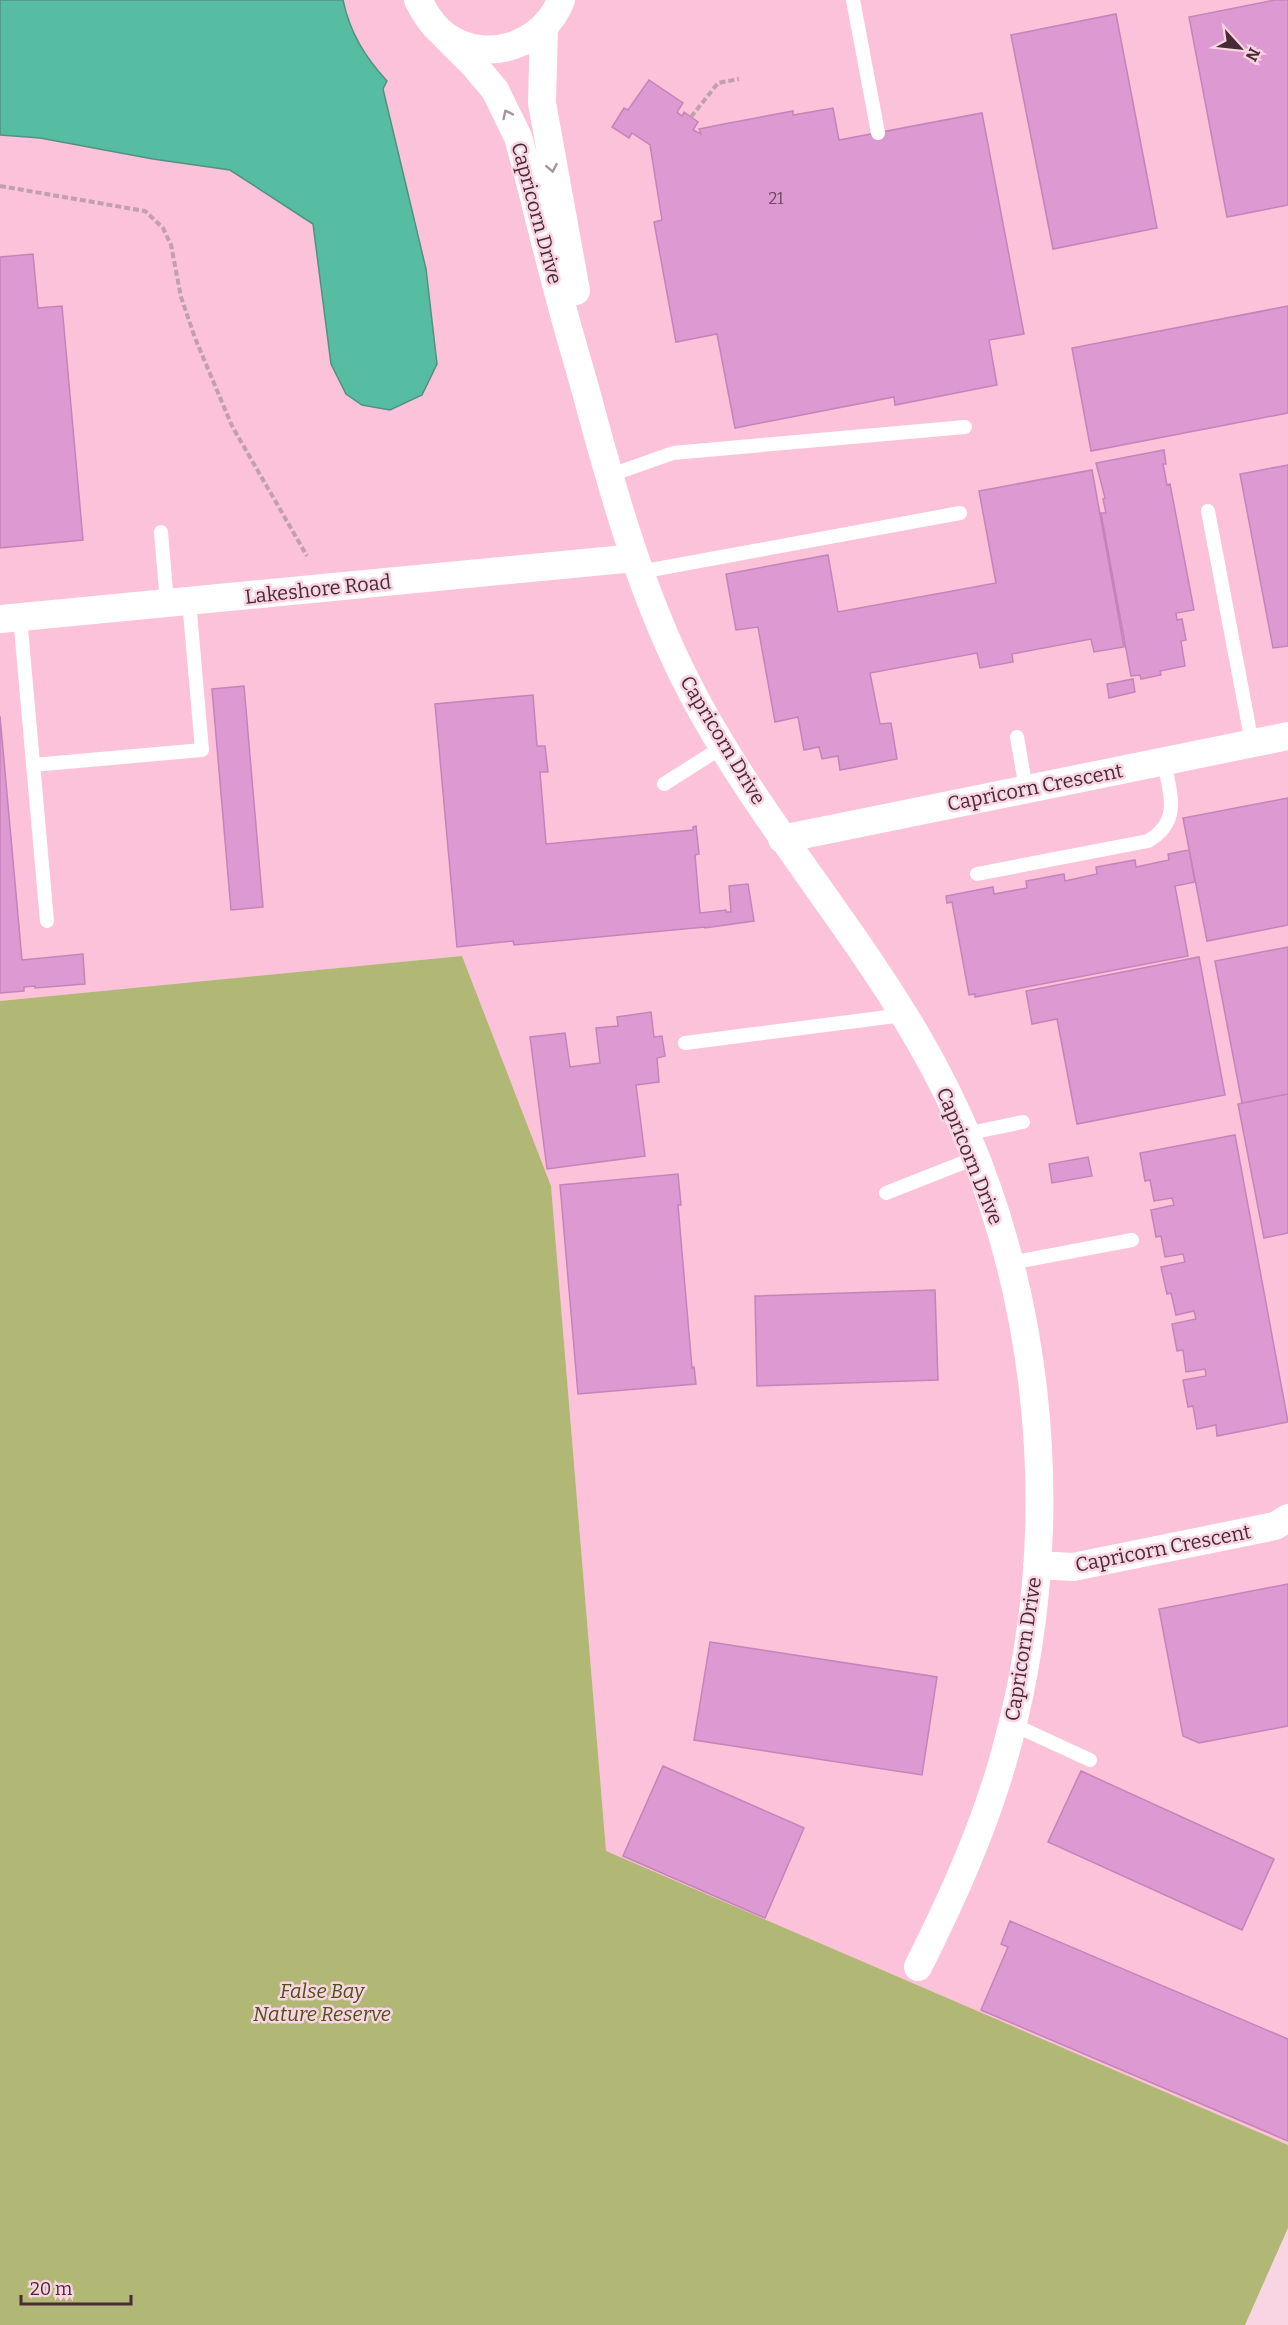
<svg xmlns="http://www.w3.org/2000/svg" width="1288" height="2325" font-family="Bitter,serif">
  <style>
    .built { fill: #fbc2d9 }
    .green { fill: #b1b774 }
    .water { fill: #56bda2; stroke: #529182; stroke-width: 1.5 }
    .building { fill: #dd99d1; stroke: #c683ba; stroke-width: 1.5 }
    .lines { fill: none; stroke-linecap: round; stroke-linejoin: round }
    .path { stroke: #c29fad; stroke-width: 4; stroke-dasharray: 6 3; stroke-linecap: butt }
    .service { stroke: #fff; stroke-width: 14 }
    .minor { stroke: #fff; stroke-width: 28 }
    .oneway { stroke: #a4949b }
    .labels { text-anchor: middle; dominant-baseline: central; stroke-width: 5; stroke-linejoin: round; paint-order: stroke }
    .number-label { font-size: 16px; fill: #6f455e }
    .street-label { font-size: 20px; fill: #4a2937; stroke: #f9d5e3 }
    .park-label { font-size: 20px; font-style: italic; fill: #4e5216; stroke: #f9d5e3 }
  </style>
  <rect width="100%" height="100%" fill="#f9d5e3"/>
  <!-- built -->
  <path class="built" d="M0,0H1288V2145L606,1852L551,1186L462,956L0,1001Z"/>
  <!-- green -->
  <path class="green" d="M462,956L551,1186L606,1851L1288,2145V2228L1245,2325H0V1001Z"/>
  <!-- water -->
  <path class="water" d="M0,0H343C350,33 365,57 387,81L383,89L426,269L437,364L422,395L390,410L362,405L346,394L331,364L313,224L230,170L153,159L40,138L0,135Z"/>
  <!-- building -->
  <path class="building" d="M1275,0H1288V205L1227,217L1189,17Z
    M1116,14L1157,228L1053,249L1011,35Z
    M649,80L683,103L677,112L682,116L684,112L698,122L693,130L701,134L699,129L724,124L793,111V115L833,108L839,140L982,113L1024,334L989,340L997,385L895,405L894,397L735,428L717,334L676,342L654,222L662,220L650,145L632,133L629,138L612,127L624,108L628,110Z
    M33,254L38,308L62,306L83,540L0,548V257Z
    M1288,306V413L1091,451L1072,348Z
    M1164,450L1166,464H1163L1167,485L1170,484L1194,610L1176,613L1177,620L1182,619L1186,640L1181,641L1185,666L1160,671L1161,675L1141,679L1140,675L1131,676L1101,513H1106L1103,499L1105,498L1096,463Z
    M1288,465V646L1273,648L1240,474Z
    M1092,470L1124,647L1094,652L1091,639L1012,654L1013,662L980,668L977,653L870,673L880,724L891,723L897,759L840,770L838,756L822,759L819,747L804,750L798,717L775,722L758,627L736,630L726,574L828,555L838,612L996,583L979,491Z
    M1133,679L1135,692L1109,698L1107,684Z
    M244,686L263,907L231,910L212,689Z
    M533,695L537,746H545L548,772H540L546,844L693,830V827L696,826L699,854L695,855L700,913L726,910V912H731L729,886L748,884L754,921L705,928V927L514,945L513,941L457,947L435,704Z
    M0,716L22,960L83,954L85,984L35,988V986L24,987V991L0,993Z
    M1288,798V925L1207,941L1183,818Z
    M1189,850L1195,882L1175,886L1188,956L975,997V994L969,995L952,902L947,903L946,896L993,887L994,894L1027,888L1026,881L1064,874L1065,881L1097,874L1096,867L1135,860L1136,867L1169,860L1168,854Z
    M1288,947V1094L1242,1103L1215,961Z
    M1199,957L1225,1095L1077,1124L1057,1019L1032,1024L1026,991Z
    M651,1012L654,1037L662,1036L665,1056L657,1058L659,1082L636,1085L645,1156L547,1169L530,1037L565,1033L570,1067L600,1063L596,1028L618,1026L617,1017Z
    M1288,1094V1233L1264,1238L1238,1104Z
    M1235,1135L1288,1422L1217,1436L1216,1425L1197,1429L1193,1406L1188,1407L1183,1380L1206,1376L1205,1369L1186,1372L1183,1350L1177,1351L1172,1324L1196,1319L1194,1311L1176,1315L1171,1293L1167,1294L1161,1267L1185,1262L1183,1254L1165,1257L1161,1236L1156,1237L1151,1210L1174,1205L1172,1198L1154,1201L1150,1180L1145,1181L1140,1153Z
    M1088,1157L1092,1176L1052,1183L1049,1164Z
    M678,1174L681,1205H678L692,1368L694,1367L696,1384L578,1394L560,1185Z
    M935,1290L938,1380L757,1386L755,1296Z
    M1288,1584V1726L1199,1743L1183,1736L1159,1609Z
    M710,1642L937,1677L922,1775L694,1740Z
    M663,1766L804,1828L765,1918L623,1856Z
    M1081,1771L1274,1859L1242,1930L1048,1842Z
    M1010,1921L1288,2039V2141L981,2010L1008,1947L1001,1944Z"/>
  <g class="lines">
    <!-- path -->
    <path class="path" d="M691,117L718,83L739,79
      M0,186L145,211L163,228L171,245L181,297L195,338L232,426L307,556"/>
    <!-- service -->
    <path class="service" d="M853,0L878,133
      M608,476L673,453L965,427
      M1208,511L1252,743
      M161,532L167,603
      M640,572L960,513
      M20,617L47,921
      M1017,737L1026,789
      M33,765L202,750L189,601
      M664,784L724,746
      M977,874L1148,841C1182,821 1170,794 1164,761
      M685,1043L903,1015
      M965,1134L1023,1122
      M886,1193L975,1158
      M1010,1263L1132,1240
      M1012,1724L1090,1760"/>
    <!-- minor -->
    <path class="minor" d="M418,0C425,14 433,27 446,36C486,65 544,45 561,0
      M544,27L542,103L576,291
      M444,35L474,65L495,90L518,137C533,191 545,245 560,299C570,338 582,375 592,414C616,502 642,592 683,675C747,805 846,914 919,1040C1043,1254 1071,1520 1004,1757C983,1831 952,1899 918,1967
      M0,619L635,558
      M782,839L1288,736
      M1037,1565L1073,1567L1275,1526L1288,1518"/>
  </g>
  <!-- one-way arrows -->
  <defs><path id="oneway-chevron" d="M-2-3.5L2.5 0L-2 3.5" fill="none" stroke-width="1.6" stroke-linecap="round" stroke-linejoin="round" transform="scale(1.5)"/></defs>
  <g class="oneway">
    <use href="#oneway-chevron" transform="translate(507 114) rotate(-116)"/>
    <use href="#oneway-chevron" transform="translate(552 168) rotate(79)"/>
  </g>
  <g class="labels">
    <!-- number labels -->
    <g class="number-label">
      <text x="776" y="198">21</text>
    </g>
    <!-- street labels -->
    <g class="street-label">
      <text transform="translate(537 213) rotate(75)">Capricorn Drive</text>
      <text transform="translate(318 589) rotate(-6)">Lakeshore Road</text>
      <text transform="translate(723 740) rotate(59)">Capricorn Drive</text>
      <text transform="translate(1035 787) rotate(-11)">Capricorn Crescent</text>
      <text transform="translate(970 1156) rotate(68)">Capricorn Drive</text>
      <text transform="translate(1163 1548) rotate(-11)">Capricorn Crescent</text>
      <text transform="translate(1023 1649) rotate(-81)">Capricorn Drive</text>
    </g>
    <!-- park labels -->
    <g class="park-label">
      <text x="322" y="1991">False Bay<tspan x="322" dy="23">Nature Reserve</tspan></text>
    </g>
  </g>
  <!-- north arrow -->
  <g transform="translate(1240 48) rotate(117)" stroke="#f9d5e3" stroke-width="4.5" paint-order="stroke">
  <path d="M0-4.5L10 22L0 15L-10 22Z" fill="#4a2937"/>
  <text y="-9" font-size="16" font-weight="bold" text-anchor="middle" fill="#4a2937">N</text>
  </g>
  <!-- scale -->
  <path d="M21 2295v9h110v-9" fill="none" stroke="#4a2937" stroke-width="3"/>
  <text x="30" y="2295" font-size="18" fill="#4a2937" stroke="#f9d5e3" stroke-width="4.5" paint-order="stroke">20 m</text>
</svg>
